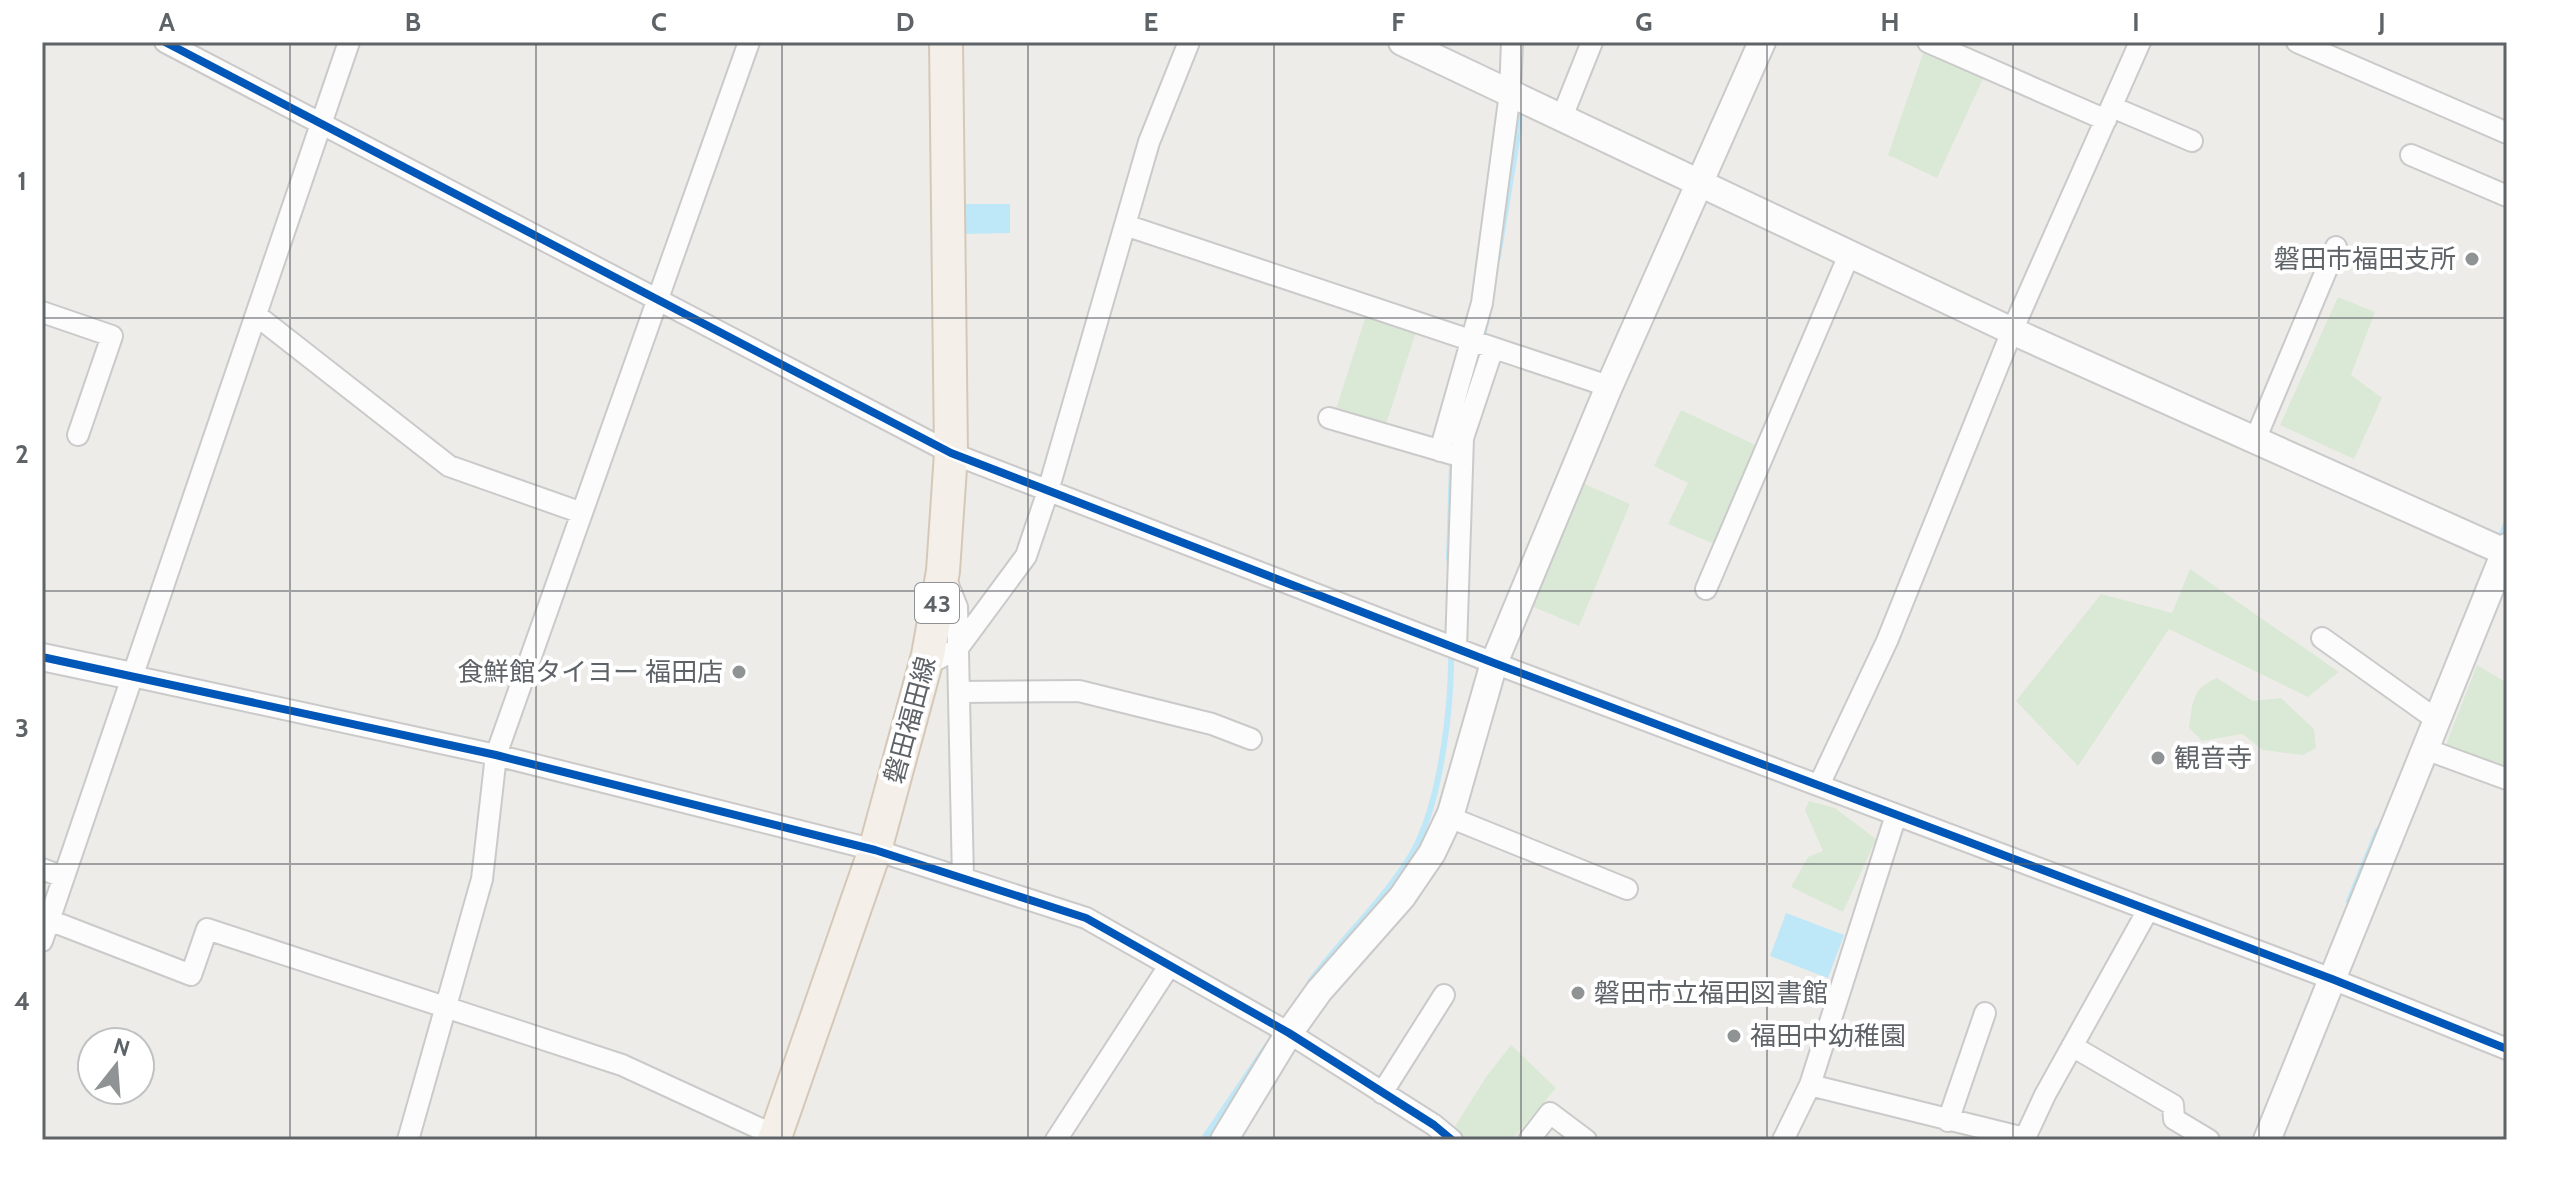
<svg xmlns="http://www.w3.org/2000/svg" width="2549" height="1182" font-family="Cabin,'Noto Sans JP',sans-serif">
  <style>
    .green { fill: #dae9d5 }
    .water { fill: #bee8f7 }
    .lines { fill: none; stroke-linecap: round; stroke-linejoin: round }
    .stream { stroke: #bee8f7; stroke-width: 6 }
    .minor-casing { stroke: #cacaca; stroke-width: 24 }
    .tertiary-casing { stroke: #cacaca; stroke-width: 30 }
    .primary-casing { stroke: #d5c8b8; stroke-width: 36 }
    .minor { stroke: #fcfcfc; stroke-width: 20 }
    .tertiary { stroke: #fcfcfc; stroke-width: 26 }
    .primary { stroke: #f4f0e9; stroke-width: 32 }
    .cycleway-casing { stroke: #fff; stroke-width: 13 }
    .cycleway { stroke: #0057b8; stroke-width: 8 }
    .grid { fill: none; stroke: #5e6367; stroke-width: 2; stroke-opacity: 0.55 }
    .poi-dot { fill: #909394; stroke: #fff; stroke-width: 3 }
    .labels { text-anchor: middle; dominant-baseline: central; stroke-width: 8; stroke-linejoin: round; paint-order: stroke }
    .shield { fill: #fff; stroke: #8e9295; stroke-width: 2 }
    .shield-label { font-size: 24px; font-weight: bold; fill: #5e6367 }
    .poi-label { font-size: 26px; fill: #5e6367; stroke: #fff; text-anchor: start }
    .street-label { font-size: 26px; fill: #5e6367; stroke: #fff }
    .neatline { fill: none; stroke: #5e6367; stroke-width: 3 }
    .grid-label { font-size: 26px; text-anchor: middle; font-weight: bold; fill: #5e6367 }
  </style>
  <rect width="100%" height="100%" fill="#eeece9"/>
  <!-- green -->
  <path class="green" d="M1927,42L1988,68L1937,178L1888,155Z
    M2338,297L2375,312L2351,375L2382,398L2354,459L2280,425Z
    M1369,306L1419,323L1385,427L1336,409Z
    M1681,410L1764,449L1723,548L1668,524L1688,483L1654,466Z
    M1571,478L1630,504L1579,626L1519,601Z
    M2190,569L2339,672L2308,697L2169,629L2078,766L2016,701L2101,594L2172,613Z
    M2477,665L2507,683V766L2445,747Z
    M2217,678L2253,701L2281,698L2314,729L2316,748L2303,755L2263,750L2242,734L2202,741L2189,728C2193,702 2191,689 2217,678Z
    M1809,801L1835,808L1876,839L1843,912L1791,887L1808,857L1823,851L1805,810Z
    M1511,1045L1556,1088L1512,1140H1469L1454,1128L1486,1077Z"/>
  <!-- water -->
  <path class="water" d="M964,204H1010V233L964,234Z
    M1786,913L1844,935L1828,978L1770,956Z"/>
  <g class="lines">
    <!-- stream -->
    <path class="stream" d="M1498,257L1519,128L1520,106
      M1469,389L1489,311
      M2498,543L2507,522
      M1449,559L1452,462
      M2349,901L2378,830
      M1310,982C1335,947 1366,918 1392,883C1401,871 1412,856 1418,842C1441,793 1452,705 1451,650
      M1203,1140L1268,1044"/>
    <!-- minor casing -->
    <g class="minor-casing">
      <path id="minor" d="M165,42L951,453L1494,663L2332,979L2507,1049
        M1928,42L2106,120
        M2297,42L2507,133
        M2112,107L2192,141
        M1562,117L1592,42
        M2411,155L2507,196
        M1125,225L1596,382L1608,389
        M42,312L112,336L78,435
        M256,315L449,466L582,513
        M1329,418L1452,454
        M2255,440L2336,247
        M1440,451L1482,303L1510,93L1512,42
        M944,575L957,607L963,878
        M1706,589L1849,255
        M2322,638L2437,720
        M1456,648L1463,438L1493,348
        M925,666L958,648L1026,556L1048,491L1149,142L1189,42
        M132,676L496,755L875,850L1086,918L1289,1033L1434,1125L1452,1140
        M959,692L1079,691L1212,724L1251,739
        M2425,749L2507,779
        M1819,785L1887,641L2012,331L2140,42
        M1449,817L1627,889
        M42,869L64,877
        M49,920L191,975L207,929L622,1065L776,1136
        M42,941L349,42
        M2072,1046L2173,1105L2174,1119L2209,1140
        M1810,1085L2024,1138
        M1382,1093L1444,995
        M1948,1121L1985,1013
        M408,1140L482,879L496,755L749,42
        M1056,1140L1169,966
        M1529,1140L1550,1113L1586,1140
        M1783,1140L1810,1085L1896,815
        M2024,1140L2045,1095L2148,910"/>
    </g>
    <!-- tertiary casing -->
    <g class="tertiary-casing">
      <path id="tertiary" d="M1402,42L2012,331L2507,553
        M42,657L132,676
        M1224,1140L1289,1033L1319,991L1402,897L1432,853L1451,813L1494,663L1608,389L1762,42
        M2267,1140L2507,547"/>
    </g>
    <!-- primary casing -->
    <g class="primary-casing">
      <path id="primary" d="M774,1140L875,850L928,655L943,571L951,453L946,42"/>
    </g>
    <!-- minor -->
    <use href="#minor" class="minor"/>
    <!-- tertiary -->
    <use href="#tertiary" class="tertiary"/>
    <!-- primary -->
    <use href="#primary" class="primary"/>
    <!-- cycleway casing -->
    <g class="cycleway-casing">
      <path id="cycleway" d="M165,42L951,453L1494,663L2332,979L2507,1049
        M42,657L496,755L875,850L1086,918L1289,1033L1434,1125L1452,1140"/>
    </g>
    <!-- cycleway -->
    <use href="#cycleway" class="cycleway"/>
  </g>
  <!-- grid -->
  <path class="grid" d="M290,42V1140M536,42V1140M782,42V1140M1028,42V1140M1274,42V1140M1521,42V1140M1767,42V1140M2013,42V1140M2259,42V1140M42,318H2507M42,591H2507M42,864H2507"/>
  <!-- markers -->
  <g class="poi-dot">
    <circle cx="2472" cy="259" r="8"/>
    <circle cx="739" cy="672" r="8"/>
    <circle cx="2158" cy="758" r="8"/>
    <circle cx="1578" cy="993" r="8"/>
    <circle cx="1734" cy="1036" r="8"/>
  </g>
  <g class="labels">
    <!-- shield labels -->
    <rect class="shield" x="915" y="583" width="44" height="40" rx="6"/>
    <g class="shield-label">
      <text x="937" y="603">43</text>
    </g>
    <!-- poi labels -->
    <g class="poi-label">
      <text x="2456" y="259" text-anchor="end">磐田市福田支所</text>
      <text x="723" y="672" text-anchor="end">食鮮館タイヨー 福田店</text>
      <text x="2174" y="758">観音寺</text>
      <text x="1594" y="993">磐田市立福田図書館</text>
      <text x="1750" y="1036">福田中幼稚園</text>
    </g>
    <!-- street labels -->
    <g class="street-label">
      <text transform="translate(910 720) rotate(-75)">磐田福田線</text>
    </g>
  </g>
  <!-- border -->
  <rect width="2549" height="1182" fill="none" stroke="#ffffff" stroke-width="88"/>
  <!-- north arrow -->
  <g transform="translate(116 1066) rotate(17)"><circle r="38" fill="#ffffff" stroke="#bfc1c2" stroke-width="2"/>
  <path d="M0-6L14 30L0 20L-14 30Z" fill="#909394"/>
  <text y="-12" font-size="22" font-weight="bold" text-anchor="middle" fill="#5e6367">N</text>
  </g>
  <rect x="44" y="44" width="2461" height="1094" class="neatline"/>
  <g class="grid-label">
    <text x="167" y="31">A</text>
    <text x="413" y="31">B</text>
    <text x="659" y="31">C</text>
    <text x="905" y="31">D</text>
    <text x="1151" y="31">E</text>
    <text x="1398" y="31">F</text>
    <text x="1644" y="31">G</text>
    <text x="1890" y="31">H</text>
    <text x="2136" y="31">I</text>
    <text x="2382" y="31">J</text>
    <text x="22" y="190">1</text>
    <text x="22" y="463">2</text>
    <text x="22" y="737">3</text>
    <text x="22" y="1010">4</text>
  </g>
</svg>
